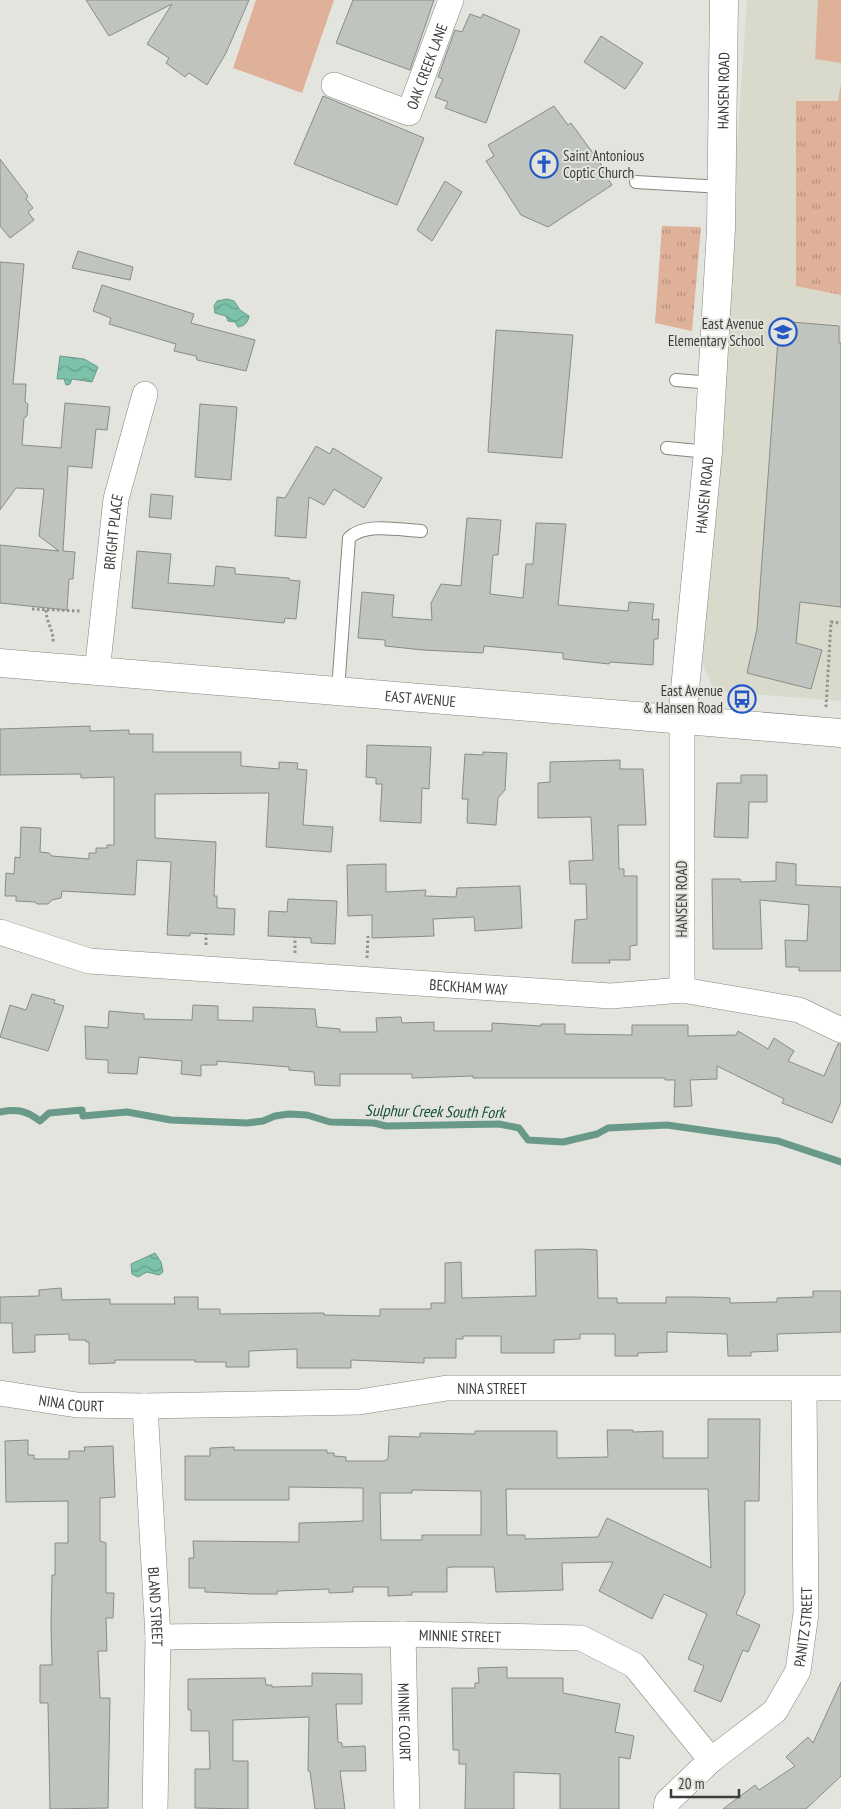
<svg xmlns="http://www.w3.org/2000/svg" width="841" height="1809" font-family="'PT Sans Narrow',sans-serif">
  <style>
    .built { fill: #d9dacc }
    .park { fill: url(#park-tufts) }
    .pitch { fill: #e0b199 }
    .water { fill: url(#water-waves); stroke: #699a89 }
    .lines { fill: none; stroke-linecap: round; stroke-linejoin: round }
    .stream { stroke: #699a89; stroke-width: 7 }
    .building { fill: #c0c4bf; stroke: #888c88; fill-rule: evenodd }
    .service-casing { stroke: #868681; stroke-width: 14 }
    .minor-casing { stroke: #868681; stroke-width: 26 }
    .tertiary-casing { stroke: #868681; stroke-width: 29 }
    .path { stroke: #939490; stroke-width: 3; stroke-dasharray: 2.5 2.5; stroke-linecap: butt }
    .service { stroke: #fff; stroke-width: 12 }
    .minor { stroke: #fff; stroke-width: 25 }
    .tertiary { stroke: #fff; stroke-width: 28 }
    .labels { text-anchor: middle; dominant-baseline: central; stroke-width: 4; stroke-linejoin: round; paint-order: stroke }
    .street-label { font-size: 15px; fill: #3c3d3a; stroke: #e3e4de }
    .poi-label { font-size: 15px; fill: #3c3d3a; stroke: #e3e4de; text-anchor: end }
    .water-label { font-size: 16px; font-style: italic; fill: #134e3e; stroke: #e3e4de }
  </style>
  <defs>
    <pattern id="park-tufts" width="24" height="20" patternUnits="userSpaceOnUse" patternTransform="scale(1.25)"><rect width="24" height="20" fill="#e0b199"/><path d="M3 7l-1-3M5 7V3M7 7l1-3M15 17l-1-3M17 17v-4M19 17l1-3" fill="none" stroke="#b7917e"/></pattern>
    <pattern id="water-waves" width="16" height="10" patternUnits="userSpaceOnUse" patternTransform="scale(1.25)"><rect width="16" height="10" fill="#7cc2ab"/><path d="M0 5q4-4 8 0t8 0" fill="none" stroke="#679f8c"/></pattern>
  </defs>
  <rect width="100%" height="100%" fill="#e3e4de"/>
  <!-- built -->
  <path class="built" d="M747,0H841V701L715,691L702,664Z"/>
  <!-- park -->
  <path class="park" d="M841,84V295L796,286V101H838Z
    M662,226L701,227L692,331L655,323Z"/>
  <!-- pitch -->
  <path class="pitch" d="M256,0H334L302,93L233,68Z
    M818,0H841V63L815,59Z"/>
  <!-- water -->
  <path class="water" d="M227,299L234,301L240,310L249,316C248,322 245,326 238,327L235,322L228,321L226,316L215,313L214,306L217,301Z
    M60,356L84,359L98,367L92,382L72,379L70,384L66,385L64,379H57Z
    M155,1253L161,1262L163,1272L159,1275L147,1272L138,1277L132,1274L131,1264Z"/>
  <g class="lines">
    <!-- stream -->
    <path class="stream" d="M0,1112C17,1109 26,1110 40,1121L49,1113L82,1110L83,1116L127,1112L171,1120L247,1123L263,1121L275,1116L289,1114L307,1115L330,1122L374,1123L386,1126L499,1124L519,1128L528,1140L563,1142L597,1134L608,1128L667,1125L778,1141L841,1162"/>
  </g>
  <!-- building -->
  <path class="building" d="M86,0H249L226,53L207,85L189,73L185,77L166,63L169,58L147,44L172,4L109,36Z
    M353,0H434L410,70L336,43Z
    M470,14L481,18L483,14L520,30L486,123L445,108L448,102L435,97L443,79L438,77L455,30L462,32Z
    M601,36L643,63L625,89L584,62Z
    M323,96L424,138L397,205L294,164Z
    M554,106L568,125L571,123L603,167L601,169L612,185L548,227L521,215L486,161L494,156L488,145Z
    M0,159L28,196L26,199L33,208L28,212L34,220L10,238L0,226Z
    M445,181L462,192L432,241L417,230Z
    M78,251L133,267L130,280L72,268Z
    M0,262L24,264L13,384H26L25,402L28,404L27,416L24,418L22,445L61,448L65,403L110,407L107,430L96,429L92,468L68,466L63,551L75,552L73,579H69L67,610L0,603V545L59,551L39,536L44,489L16,488L0,510Z
    M102,285L194,314L191,323L255,340L246,371L197,360L196,356L174,351L176,344L109,324L111,318L93,311Z
    M791,322L839,326V343H841V607L800,602L796,643L822,650L811,689L747,673L757,629L778,339L785,337Z
    M496,330L573,335L562,458L488,452Z
    M200,404L237,407L231,480L195,477Z
    M316,446L330,454L333,448L382,478L364,508L334,489L324,505L309,497L306,538L275,536L277,497L285,498Z
    M151,494L173,496L171,519L149,517Z
    M467,518L501,520L498,555H493L490,594L523,598L526,564H533L536,523L566,524L558,605L628,611L629,602L654,604L652,620L659,619L658,639H654L653,665L610,662L609,664L563,659V653L484,646L483,653L423,650L385,646V640L358,638L362,592L394,595L392,617L432,620L431,603L441,584L461,586Z
    M137,551L171,554L168,583L214,586L216,566L235,568V574L289,578V580L300,581L296,619L285,618L284,623L132,608Z
    M90,726V731L129,730V734H153V752H241V766L279,769V762L298,763L297,769L307,770L303,825L333,827L331,852L266,847L269,793L155,794V838L216,842L214,896H217V908L235,909L234,935L190,933V936L167,935L171,862L137,860L135,895L62,891L61,898L52,900L48,904H37L35,902L16,901V896H5L6,873L14,874L15,857L20,858L21,827L41,828L40,852L49,853L52,856L89,859V853H96V848H107V845H114V777L81,778V774L0,775V729Z
    M367,745L431,747L429,789L422,788L421,823L380,821L382,784H376V778L366,777Z
    M483,752L507,753L505,790L498,798L496,825L467,823L468,799H462L465,754L483,755Z
    M620,760V769H643L646,825H618L619,869H624V876H637V945L630,946V960H609L610,963H572L575,920L587,919L586,884H570L569,861L593,860L591,817L538,818V783L550,782V762Z
    M741,775H767V802H749L748,838L714,837L717,783H741Z
    M776,862L796,864V885L841,887V971H799V967H786L785,940L807,941L809,905L760,900L762,949H713L712,879H740L741,882L776,881Z
    M386,864V892L426,890L425,896L456,897L457,888L520,886L522,928L475,931L474,917L433,919L434,936L372,938V915L348,916L347,865Z
    M288,899L337,901L335,944L311,943V938L268,936L269,911L287,912Z
    M32,994L55,1000L54,1003L64,1006L48,1051L0,1037L10,1005L26,1010Z
    M193,1005L218,1006V1020L253,1021V1007L315,1009L317,1027L340,1029V1032H377L376,1018L401,1017L402,1023L434,1022V1031H492V1023L541,1026V1024H565V1034L632,1035V1025H688V1036L736,1035L738,1031L768,1049L774,1038L794,1051L788,1061L824,1076L838,1044H841V1102L832,1123L782,1103L784,1099L717,1066V1079L690,1080L692,1106L674,1107L675,1080H665V1078H473V1076L412,1078V1074H340V1086L315,1085L314,1072L289,1070V1067L217,1061V1065H201V1076L181,1074L182,1061L139,1057L137,1074L108,1073V1060L86,1059L85,1026L108,1028L109,1011L144,1014V1019L192,1020Z
    M580,1249L597,1250L598,1298H617V1303H666V1297H694L730,1298V1303L777,1302V1298L813,1297V1291H841V1332L777,1334L778,1351L751,1352V1356H728L727,1334L667,1332V1352L638,1353V1356H615V1334H580V1339L554,1340V1353H501V1336H463V1339H456V1358H424V1363L351,1360V1368H297V1349L249,1351V1367H226V1362H195V1360H115V1363L89,1364V1342H86V1340H69V1334L35,1335V1352L13,1353L12,1323H0V1297L39,1296V1290L61,1288L62,1300L110,1299V1304H175L174,1297H198V1309H220V1314L324,1313V1315L380,1316V1309H431V1303H445V1263L461,1262L462,1298L536,1296L535,1250Z
    M708,1419H760L759,1501H745V1593L736,1614L760,1625L748,1652L743,1650L721,1702L694,1691L704,1666L688,1659L707,1614L664,1594L652,1619L599,1591L613,1562L562,1563L563,1590L496,1592L494,1567H451L447,1568V1592H412V1595L388,1596V1587H353V1592L329,1593V1589L277,1591V1594H254L205,1592V1588H189V1558H194L193,1541L299,1542V1523L363,1521V1488L289,1487V1500H185V1456H210V1448L234,1447V1450H327V1453H334V1456L346,1457V1461H384L388,1459L389,1436L420,1437V1433L475,1434V1431H557V1458L608,1457L607,1430H633V1432L663,1431V1458H708ZM506,1489H708L711,1568L607,1518L598,1537L525,1539V1535H507ZM412,1490L481,1491V1535H422V1540H381L380,1493H412Z
    M28,1440V1455H34V1459H69V1451H85L84,1447L113,1446L115,1497L100,1498V1541L106,1543V1593H114L113,1618H106L107,1651H98L100,1698H110L108,1808L50,1809L48,1703H40V1665H52L51,1625L52,1575H55V1543H68V1501L6,1502L5,1441Z
    M507,1667V1678H563V1693L620,1704L615,1732L634,1736L630,1759L619,1757V1809H560V1774L514,1772V1809H465L466,1764H459V1750H453L452,1688H475V1683H479L478,1668Z
    M312,1673L362,1674V1704H336L338,1742L342,1743V1747L365,1746L366,1771H340L345,1809H315L310,1771H308L309,1717L233,1720V1761H248V1809L195,1808V1769H210L209,1731H191V1710H188V1679L265,1678L266,1685H272V1687L312,1686Z
    M841,1682V1776L806,1809H723L755,1785L759,1790L795,1766L786,1757L808,1737L813,1743Z"/>
  <g class="lines">
    <!-- service casing -->
    <g class="service-casing">
      <path id="service" d="M636,182L722,187
        M676,380L712,383
        M667,448L708,452
        M338,690L349,538C366,522 399,530 421,531"/>
    </g>
    <!-- minor casing -->
    <g class="minor-casing">
      <g id="minor">
        <path id="s1" d="M334,85L409,113L451,0"/>
        <path id="s2" d="M97,672L116,499L145,394"/>
        <path d="M682,720V990"/>
        <path id="s3" d="M0,932L89,961L611,996L682,990L799,1010L841,1030"/>
        <path id="s4" d="M0,1393L77,1405L145,1406L359,1402L447,1388H841"/>
        <path id="s5" d="M145,1406L158,1637L155,1809"/>
        <path id="s6" d="M403,1634L407,1809"/>
        <path id="s7" d="M158,1637L403,1634L581,1638L634,1665L711,1760"/>
        <path id="s8" d="M666,1809L667,1802L711,1760L775,1711L798,1671L806,1613L804,1389"/>
      </g>
    </g>
    <!-- tertiary casing -->
    <g class="tertiary-casing">
      <g id="tertiary">
        <path id="s9" d="M0,663L841,733"/>
        <path id="s10" d="M682,720L708,452L721,229L724,0"/>
      </g>
    </g>
    <!-- path -->
    <path class="path" d="M32,609L81,611
      M46,610C46,622 54,630 53,643
      M826,707L831,622L841,623
      M206,945V934
      M295,953V937
      M367,958L368,936"/>
    <!-- service -->
    <use href="#service" class="service"/>
    <!-- minor -->
    <use href="#minor" class="minor"/>
    <!-- tertiary -->
    <use href="#tertiary" class="tertiary"/>
  </g>
  <!-- icons -->
  <defs>
    <g id="church-ring" transform="scale(1.4375)"><circle r="9.5" fill="#e3e4de" stroke="#2757c5" stroke-width="1.5"/><path d="M-1.2-6h2.4v3.5h3.3v2.4h-3.3V6h-2.4V-.1h-3.3v-2.4h3.3Z" fill="#2757c5"/></g>
    <g id="school-ring" transform="scale(1.4375)"><circle r="9.5" fill="#e3e4de" stroke="#2757c5" stroke-width="1.5"/><path d="M0-5L7-2L0 1L-7-2ZM-4 1L0 2.5L4 1V4Q0 6-4 4Z" fill="#2757c5"/></g>
    <g id="bus-ring" transform="scale(1.4375)"><circle r="9.5" fill="#e3e4de" stroke="#2757c5" stroke-width="1.5"/><path d="M-5-6H5V4H4V6H2V4H-2V6H-4V4H-5ZM-3.5-4V0h7V-4ZM-3.5 1.2v1.5H-2V1.2ZM2 1.2v1.5H3.5V1.2Z" fill="#2757c5"/></g>
  </defs>
  <g fill-rule="evenodd">
    <use href="#church-ring" x="544" y="164"/>
    <use href="#school-ring" x="783" y="332"/>
    <use href="#bus-ring" x="742" y="699"/>
  </g>
  <g class="labels">
    <!-- street labels -->
    <g class="street-label">
      <text stroke="none"><textPath href="#s1" startOffset="130">OAK CREEK LANE</textPath></text>
      <text stroke="none"><textPath href="#s10" startOffset="631">HANSEN ROAD</textPath></text>
      <text stroke="none"><textPath href="#s10" startOffset="226">HANSEN ROAD</textPath></text>
      <text stroke="none"><textPath href="#s2" startOffset="141">BRIGHT PLACE</textPath></text>
      <text stroke="none"><textPath href="#s9" startOffset="422">EAST AVENUE</textPath></text>
      <text transform="translate(681 899) rotate(-90)">HANSEN ROAD</text>
      <text stroke="none"><textPath href="#s3" startOffset="474">BECKHAM WAY</textPath></text>
      <text stroke="none"><textPath href="#s4" startOffset="494">NINA STREET</textPath></text>
      <text stroke="none"><textPath href="#s4" startOffset="72">NINA COURT</textPath></text>
      <text stroke="none"><textPath href="#s5" startOffset="201">BLAND STREET</textPath></text>
      <text stroke="none"><textPath href="#s8" startOffset="239">PANITZ STREET</textPath></text>
      <text stroke="none"><textPath href="#s7" startOffset="302">MINNIE STREET</textPath></text>
      <text stroke="none"><textPath href="#s6" startOffset="88">MINNIE COURT</textPath></text>
    </g>
    <!-- poi labels -->
    <g class="poi-label">
      <text x="563" y="155" text-anchor="start">Saint Antonious<tspan x="563" dy="17">Coptic Church</tspan></text>
      <text x="764" y="323">East Avenue<tspan x="764" dy="17">Elementary School</tspan></text>
      <text x="723" y="690">East Avenue<tspan x="723" dy="17">&amp; Hansen Road</tspan></text>
    </g>
    <!-- water labels -->
    <g class="water-label">
      <text transform="translate(435 1111) rotate(1)">Sulphur Creek South Fork</text>
    </g>
  </g>
  <!-- scale -->
  <path d="M671 1789v8h68v-8" fill="none" stroke="#3c3d3a" stroke-width="2.5"/>
  <text x="678" y="1789" font-size="15" fill="#3c3d3a" stroke="#e3e4de" stroke-width="4" paint-order="stroke">20 m</text>
</svg>
